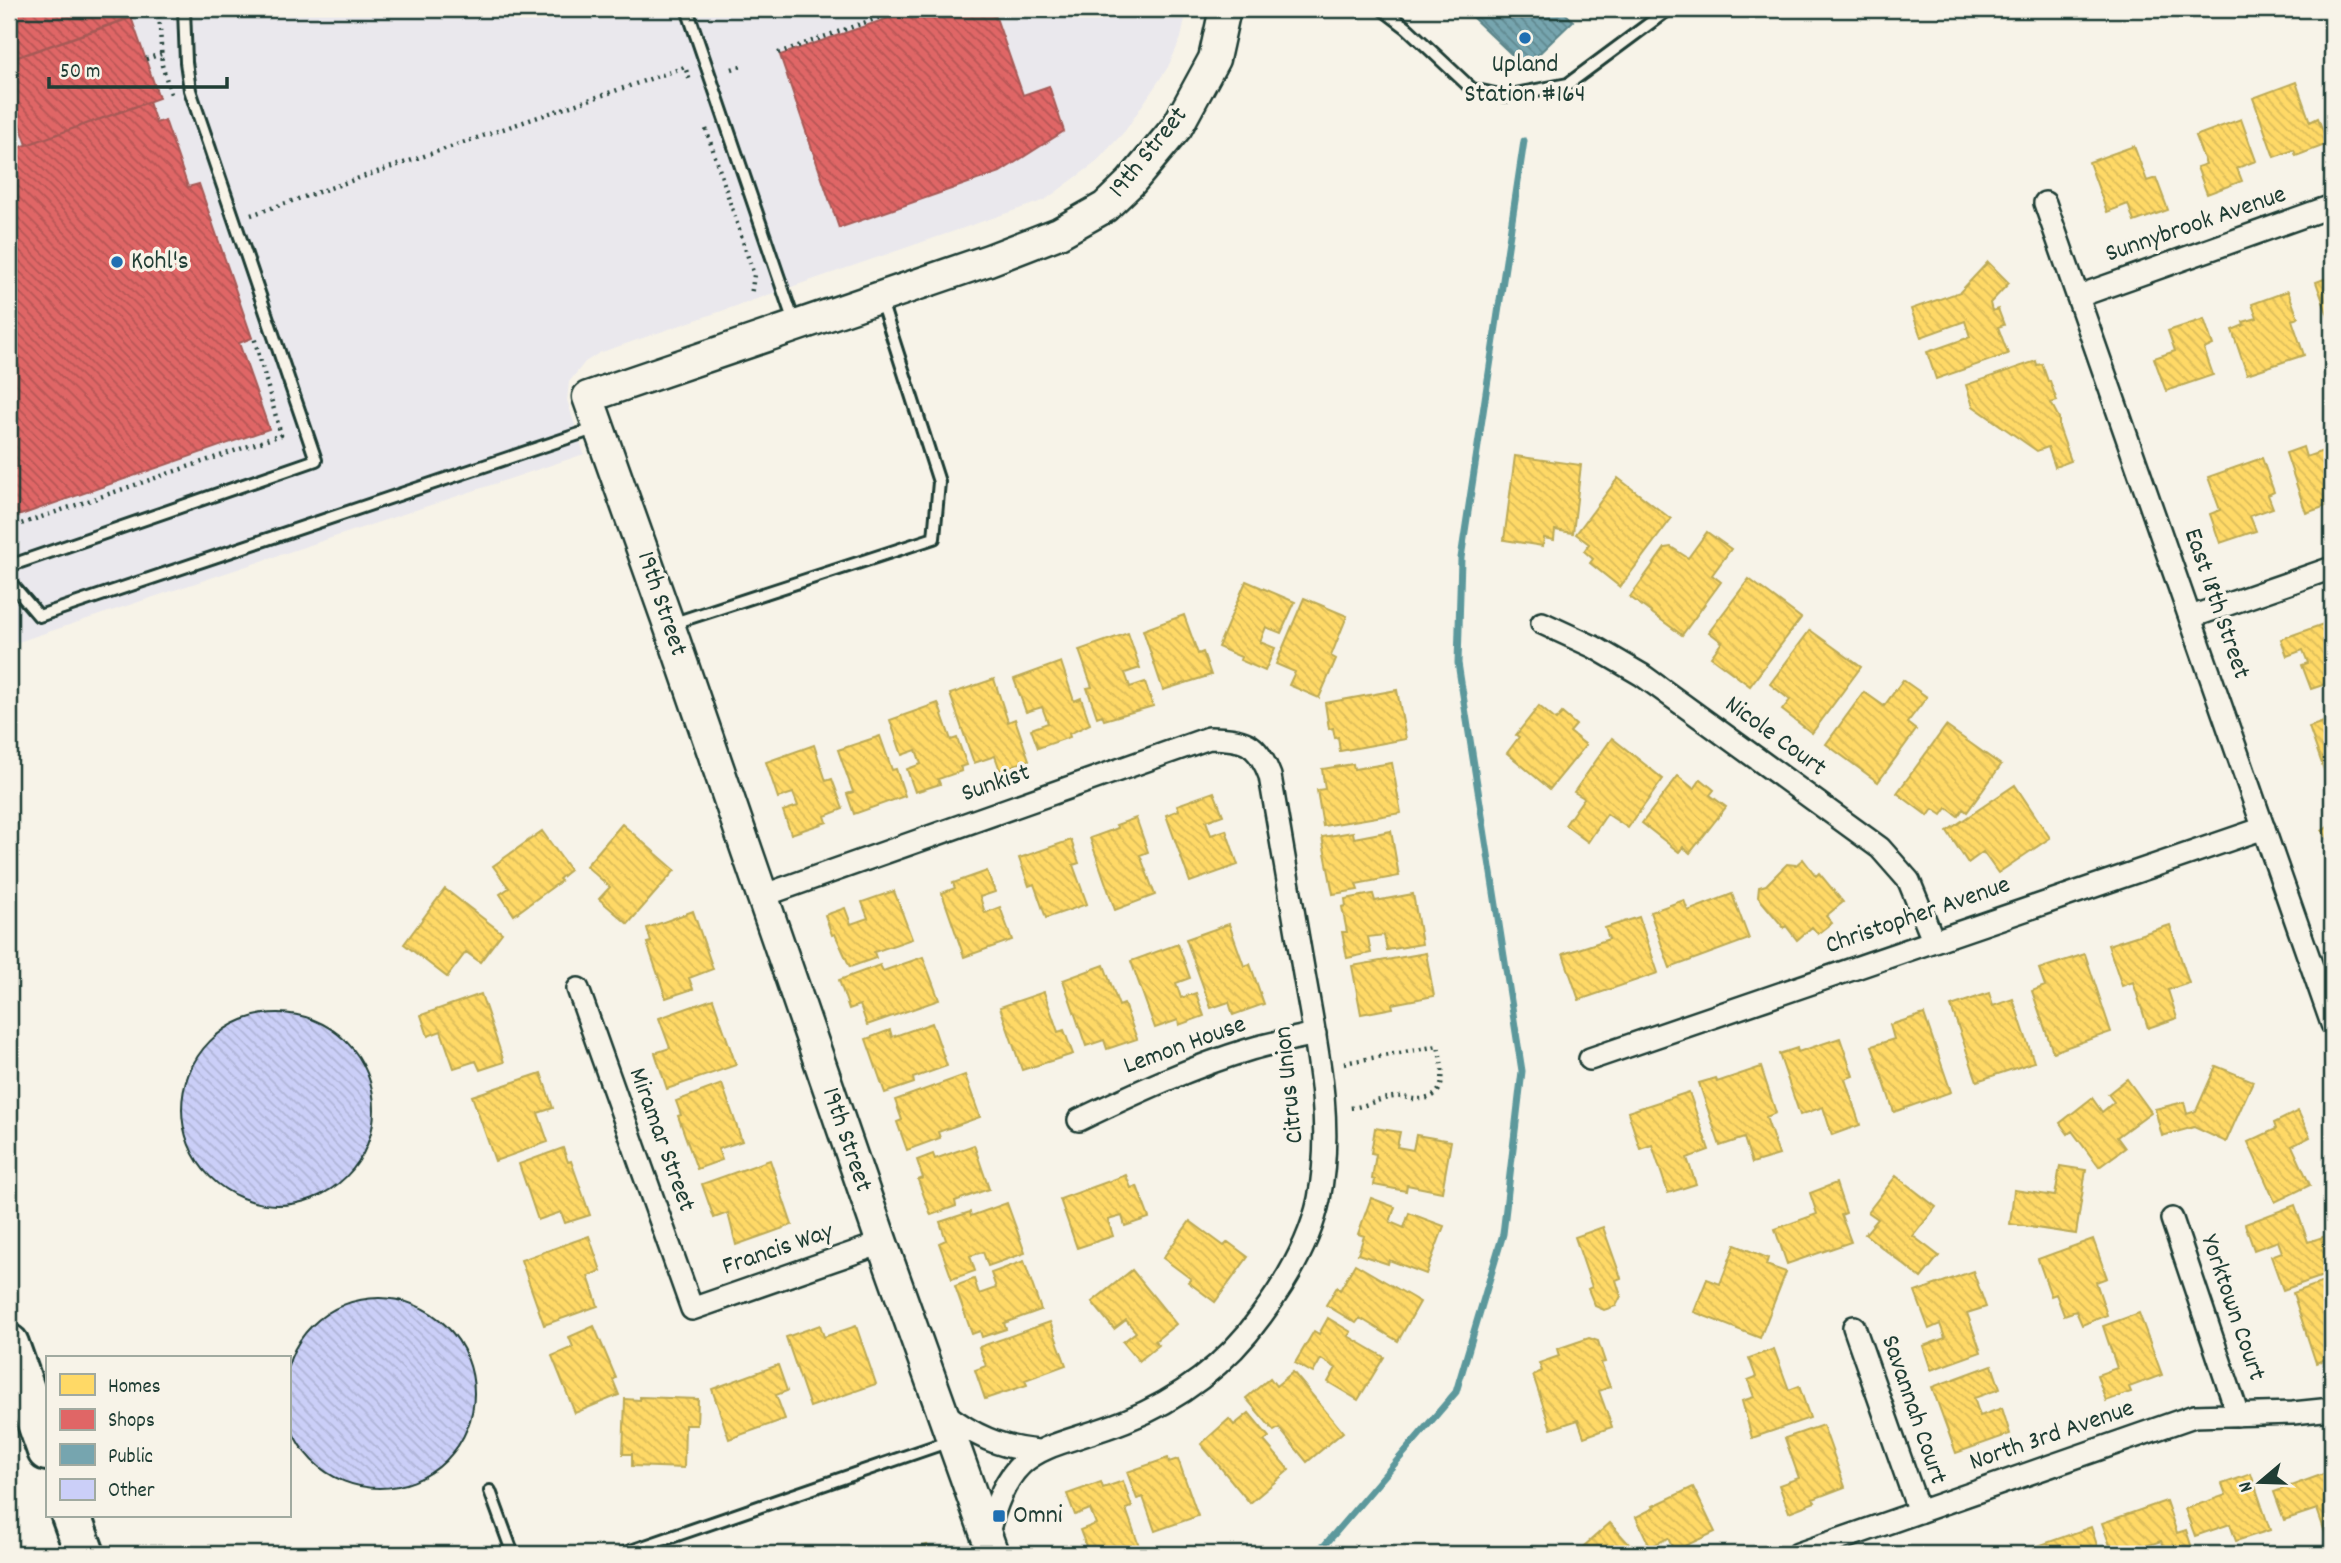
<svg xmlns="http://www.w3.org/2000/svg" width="2341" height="1563" font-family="Dekko,sans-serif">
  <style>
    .built { fill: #eae8ed }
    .homes { fill: url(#homes-back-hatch); stroke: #bcaa57; stroke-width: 2 }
    .shops { fill: url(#shops-back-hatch); stroke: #a65a57; stroke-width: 2 }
    .public { fill: url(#public-back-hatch); stroke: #5c868a; stroke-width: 2 }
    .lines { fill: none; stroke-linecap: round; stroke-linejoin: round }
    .stream { stroke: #5c989c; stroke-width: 7 }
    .building { fill: url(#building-back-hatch); stroke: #1f3d34; stroke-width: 2 }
    .lane-casing { stroke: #1f3d34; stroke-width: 16 }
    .street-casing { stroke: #1f3d34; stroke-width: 26 }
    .secondary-casing { stroke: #1f3d34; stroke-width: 35 }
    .highway-casing { stroke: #1f3d34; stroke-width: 44 }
    .path { stroke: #1f3d34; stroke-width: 4.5; stroke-dasharray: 2 5; stroke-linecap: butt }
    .lane { stroke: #f7f3e8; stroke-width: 10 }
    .street { stroke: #f7f3e8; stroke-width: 21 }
    .secondary { stroke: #f7f3e8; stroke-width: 30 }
    .highway { stroke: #f7f3e8; stroke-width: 38 }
    .poi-dot { fill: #1f6fb2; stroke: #f7f3e8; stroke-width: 2.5 }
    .labels { text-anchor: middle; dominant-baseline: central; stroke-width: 7; stroke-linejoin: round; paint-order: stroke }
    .poi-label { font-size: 26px; fill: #1f3d34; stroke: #f7f3e8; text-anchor: start }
    .street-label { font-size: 26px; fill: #1f3d34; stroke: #f7f3e8 }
  </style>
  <defs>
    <pattern id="homes-back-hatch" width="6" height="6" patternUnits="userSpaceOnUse" patternTransform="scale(1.75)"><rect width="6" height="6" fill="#ffd966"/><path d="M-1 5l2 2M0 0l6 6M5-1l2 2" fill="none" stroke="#dabb59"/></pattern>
    <pattern id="shops-back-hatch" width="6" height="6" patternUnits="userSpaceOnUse" patternTransform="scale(1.75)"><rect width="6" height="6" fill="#e06666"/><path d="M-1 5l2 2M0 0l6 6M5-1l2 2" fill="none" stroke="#b55555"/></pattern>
    <pattern id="public-back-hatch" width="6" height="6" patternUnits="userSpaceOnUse" patternTransform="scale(1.75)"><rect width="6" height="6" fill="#76a5af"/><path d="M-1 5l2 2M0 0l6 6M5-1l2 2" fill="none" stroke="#60888f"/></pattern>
    <pattern id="building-back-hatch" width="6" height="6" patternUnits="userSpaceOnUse" patternTransform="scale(1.75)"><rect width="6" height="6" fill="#cbcff8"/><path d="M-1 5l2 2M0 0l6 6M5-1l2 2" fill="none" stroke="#aeb3d5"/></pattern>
  </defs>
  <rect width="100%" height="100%" fill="#f7f3e8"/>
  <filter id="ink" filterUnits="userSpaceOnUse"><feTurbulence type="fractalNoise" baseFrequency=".0143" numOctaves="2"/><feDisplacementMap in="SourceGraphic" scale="14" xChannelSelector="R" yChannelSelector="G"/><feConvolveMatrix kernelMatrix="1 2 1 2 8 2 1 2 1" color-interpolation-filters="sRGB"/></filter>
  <g filter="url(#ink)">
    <!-- built -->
    <path class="built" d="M9,9H1187L1181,38L1168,67L1125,131L1094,164L1045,200L599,353L585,362L569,382L567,400L584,454L9,645Z"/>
    <!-- homes -->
    <path class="homes" d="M2296,82L2310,122L2318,118L2328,144L2296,156L2294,150L2274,157L2253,98Z
      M2241,119L2256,161L2237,168L2242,181L2207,194L2197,167L2206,164L2195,136Z
      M2134,146L2147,181L2156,178L2168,210L2134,222L2128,204L2107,212L2089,162Z
      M1988,262L2009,283L1990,303L1992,311L1998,309L2004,325L1998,327L2008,354L1936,379L1927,352L1970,337L1965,321L1921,337L1911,309L1960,292Z
      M2332,276V327L2316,282Z
      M2288,291L2298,318L2292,320L2304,355L2247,374L2232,330L2244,325L2243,322L2257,318L2252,304Z
      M2204,319L2213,345L2204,349L2213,375L2166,391L2154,358L2175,351L2168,331Z
      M2036,361L2037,365L2042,364L2048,381H2050L2057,401L2051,403L2059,418V427L2071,461L2055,467L2048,447L2037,451L1973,406L1966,385Z
      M2303,447L2306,457L2332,448V504L2306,513L2286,453Z
      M1515,456L1581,465L1573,533L1555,530L1554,540L1544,538L1543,546L1504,540Z
      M2262,458L2274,492L2268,495L2273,508L2250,516L2256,531L2220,543L2210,514L2220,510L2208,477Z
      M1618,478L1671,519L1620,587L1590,563L1593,559L1584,551L1589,544L1576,534Z
      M1707,532L1731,549L1712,575L1721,582L1682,635L1630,597L1665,548L1671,547L1688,558Z
      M1749,579L1801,618L1750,686L1711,657L1722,642L1709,632Z
      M1246,581L1295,602L1281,633L1266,627L1260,642L1275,648L1265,671L1240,660L1241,657L1218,647Z
      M1304,598L1347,616L1331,656L1336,659L1319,698L1289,685L1295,672L1276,664Z
      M1184,615L1198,654L1203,652L1211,675L1163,690L1143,630Z
      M2332,621V682L2311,689L2302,665L2308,663L2303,650L2287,656L2281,639Z
      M1810,630L1861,667L1812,733L1782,710L1790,700L1770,684Z
      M1128,633L1140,668L1125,673L1130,687L1145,682L1153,706L1104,720L1102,715L1097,717L1087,688L1092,687L1079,650Z
      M1061,662L1074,701L1081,698L1090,724L1069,734L1070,737L1038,748L1031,729L1048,723L1042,707L1026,712L1014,679Z
      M994,679L1008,722L1015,719L1029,760L1000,770L995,756L974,763L950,694Z
      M1903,680L1927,697L1907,723L1916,730L1878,782L1826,744L1864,692L1884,706Z
      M1397,690L1406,739L1340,751L1338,737L1335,738L1333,728L1329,729L1325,703Z
      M938,703L951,740L957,738L967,765L960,767L962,771L938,779L940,784L915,792L907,769L921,764L916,750L902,755L890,720Z
      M1539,706L1556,720L1562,713L1576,725L1570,732L1586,745L1550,789L1507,753L1519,737L1516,735Z
      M2332,719V779L2328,781L2309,727Z
      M1946,726L2001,765L1967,812L1963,809L1958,816L1947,808L1942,815L1933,809L1928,816L1897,793Z
      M880,736L892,770L896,769L905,796L854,814L847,794L853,792L838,750Z
      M1612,738L1663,779L1628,828L1607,814L1588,842L1565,825L1584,798L1574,792Z
      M814,745L826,781L832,779L843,809L825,816L827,822L791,834L783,811L798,806L793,793L778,798L766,762Z
      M1392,763L1401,813L1323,826L1317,790L1325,789L1322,769L1353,764L1354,769Z
      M1678,776L1694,789L1701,779L1714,790L1710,795L1726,807L1690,853L1683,847L1679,852L1642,823Z
      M2015,785L2050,838L1998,873L1983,852L1968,863L1947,831Z
      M1214,792L1223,815L1206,821L1211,835L1226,830L1238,865L1190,882L1166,815L1179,810L1177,805Z
      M1136,818L1148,852L1140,855L1155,895L1115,910L1090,838L1118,828L1116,825Z
      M622,824L675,870L628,924L599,899L610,887L586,866Z
      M2332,824V846L2322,831Z
      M542,831L570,870L559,879L561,881L514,915L500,894L509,888L493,866Z
      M1391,831L1399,876L1356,884L1358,890L1333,894L1322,837L1353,832L1354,838Z
      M1071,840L1079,863L1073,865L1087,904L1046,918L1034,884L1029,886L1019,858Z
      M1803,859L1816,876L1819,873L1843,902L1826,916L1832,923L1818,934L1812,927L1797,940L1786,926L1784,928L1758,897L1759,887L1766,885L1787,864L1796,865Z
      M987,871L995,892L980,897L985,913L1000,907L1012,940L964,957L942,893L955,888L953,883Z
      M445,889L502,933L480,962L466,952L447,977L404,944Z
      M894,891L912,939L874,952L876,958L850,967L835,934L832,935L825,915L845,908L851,924L868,918L862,902Z
      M1373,894L1375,901L1413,894L1422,944L1387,950L1384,935L1368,937L1371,953L1347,958L1342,932H1347L1342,907L1346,906L1345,899Z
      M1732,894L1749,939L1670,968L1650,912L1684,900L1688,911Z
      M693,911L713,969L689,978L693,989L666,998L647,943L651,942L647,928Z
      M1639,917L1658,973L1579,1000L1563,954L1609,939L1605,928Z
      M1229,924L1244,966L1250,964L1264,1004L1233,1015L1229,1002L1211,1008L1186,939Z
      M2170,925L2189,983L2168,990L2177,1018L2148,1028L2133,982L2122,986L2108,945Z
      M1178,944L1190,978L1176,983L1181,998L1196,993L1204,1016L1179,1025L1178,1020L1155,1028L1131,961Z
      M1426,953L1434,996L1392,1004L1393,1008L1361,1014L1352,966Z
      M2085,954L2111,1032L2053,1052L2032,991L2045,986L2039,969Z
      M923,957L939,1000L867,1025L860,1005L849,1009L839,980L880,965L883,971Z
      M1104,965L1119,1006L1124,1004L1137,1039L1107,1049L1104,1040L1086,1046L1063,980Z
      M1044,992L1058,1032L1064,1030L1073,1054L1022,1070L1000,1007Z
      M1989,993L1993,1006L2013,999L2034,1062L1977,1081L1951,1006Z
      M481,994L504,1062L480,1070L476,1061L454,1068L441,1031L428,1036L421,1015Z
      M713,999L736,1065L667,1089L655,1053L670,1048L659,1018Z
      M1924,1014L1951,1092L1894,1112L1872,1046L1894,1039L1890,1025Z
      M932,1023L947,1066L913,1078L914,1083L885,1093L866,1039L890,1030L892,1037Z
      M1840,1038L1853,1076L1845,1079L1860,1125L1832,1135L1823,1107L1800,1115L1779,1054L1797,1048L1798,1052Z
      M2216,1066L2253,1081L2226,1142L2194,1127L2162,1136L2155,1109L2184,1102L2187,1114L2196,1111Z
      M1761,1067L1776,1113L1766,1117L1779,1155L1752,1163L1744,1138L1720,1146L1699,1083L1716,1078L1717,1082Z
      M541,1073L553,1108L538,1113L548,1142L495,1161L472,1096Z
      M965,1075L980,1117L938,1132L940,1138L907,1150L897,1122L902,1120L895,1100Z
      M2127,1079L2151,1112L2117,1137L2125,1148L2099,1167L2072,1131L2068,1134L2060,1123L2092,1098L2102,1112L2114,1102L2108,1094Z
      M722,1084L742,1141L718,1149L722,1160L697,1169L678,1116L681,1115L676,1101Z
      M1689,1092L1709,1150L1687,1158L1696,1184L1668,1193L1652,1145L1640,1149L1628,1112Z
      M2298,1111L2310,1137L2292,1146L2310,1185L2275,1202L2248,1142L2276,1129L2274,1123Z
      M1375,1128L1400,1132L1397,1147L1413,1150L1416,1135L1451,1141L1442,1192L1407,1185L1406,1191L1374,1185L1375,1180L1372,1179L1376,1154L1371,1153Z
      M974,1145L989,1189L955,1201L956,1206L931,1215L918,1180L923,1178L917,1160L933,1154L935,1159Z
      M563,1148L568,1162L571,1161L590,1215L565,1223L561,1212L538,1220L519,1164Z
      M770,1160L792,1225L736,1245L728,1213L714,1218L702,1184Z
      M2060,1166L2086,1170L2076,1234L2010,1224L2014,1190L2055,1196Z
      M1126,1175L1131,1188L1137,1186L1149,1218L1125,1226L1122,1216L1108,1220L1113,1236L1077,1248L1060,1199Z
      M1896,1176L1936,1207L1913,1236L1939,1256L1921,1278L1865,1234L1878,1219L1868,1212Z
      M1836,1183L1846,1213L1841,1215L1851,1242L1787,1264L1775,1229L1817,1214L1810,1193Z
      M1371,1198L1395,1207L1390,1222L1404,1228L1409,1213L1444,1226L1426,1274L1389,1260L1388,1264L1358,1254L1364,1236L1358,1234Z
      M1007,1203L1025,1253L988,1266L983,1252L970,1256L975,1271L952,1279L939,1243L946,1240L940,1222L970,1212L971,1216Z
      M2295,1205L2308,1242L2326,1236L2332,1254V1273L2283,1290L2271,1256L2282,1252L2278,1241L2254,1250L2245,1224Z
      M1190,1221L1224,1246L1228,1242L1248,1257L1215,1302L1188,1282L1191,1279L1163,1258Z
      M1603,1227L1621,1278L1616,1280L1621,1296L1616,1306L1604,1310L1595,1306L1588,1289L1592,1287L1575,1237Z
      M589,1236L601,1271L588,1276L598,1306L544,1325L521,1260Z
      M2093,1239L2107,1278L2096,1282L2107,1315L2082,1325L2076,1311L2064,1315L2056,1294L2051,1296L2038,1259Z
      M1735,1245L1768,1258L1766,1265L1786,1272L1760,1338L1694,1312L1707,1279L1720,1284Z
      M1024,1261L1041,1310L1004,1323L1006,1329L982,1337L980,1331L972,1334L955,1286L974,1279L979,1294L996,1288L991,1273Z
      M1355,1264L1420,1302L1398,1341L1360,1318L1356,1323L1326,1305L1337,1287L1340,1290Z
      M1132,1270L1176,1324L1155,1341L1159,1345L1139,1361L1123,1342L1136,1332L1126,1320L1114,1329L1092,1302Z
      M1973,1271L1986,1307L1967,1313L1981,1352L1931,1370L1923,1346L1945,1338L1940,1324L1929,1329L1915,1292Z
      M2326,1281L2332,1299V1357L2316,1363L2293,1293Z
      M2139,1313L2162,1375L2129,1387L2131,1392L2106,1401L2097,1375L2117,1368L2103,1326Z
      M1328,1318L1351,1332L1348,1336L1384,1357L1358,1400L1328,1382L1336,1368L1321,1359L1313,1373L1295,1363L1314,1331L1319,1334Z
      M1050,1322L1066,1365L1025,1380L1027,1385L985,1399L975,1370L986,1366L979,1347Z
      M820,1325L824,1337L856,1326L876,1384L810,1407L786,1337Z
      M594,1326L616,1378L613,1380L619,1395L575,1413L552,1356L573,1347L569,1337Z
      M1589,1338L1598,1341L1605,1362L1601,1363L1610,1387L1599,1391L1612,1427L1584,1437L1578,1420L1551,1429L1533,1375L1542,1371L1539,1363L1559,1356L1557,1349Z
      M1774,1349L1789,1390L1799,1386L1810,1418L1752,1438L1742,1401L1754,1397L1748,1380L1756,1377L1749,1358Z
      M778,1365L787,1391L776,1395L785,1419L729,1439L712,1389Z
      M1992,1365L2000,1389L1974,1398L1980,1416L2002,1408L2010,1434L1956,1453L1932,1387Z
      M1293,1372L1343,1432L1307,1462L1279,1428L1274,1431L1246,1398L1270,1378L1276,1386Z
      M640,1397L698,1399L697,1425H685L684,1468L632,1466V1454H623L625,1399L640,1400Z
      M1249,1413L1269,1437L1264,1441L1289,1470L1250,1503L1201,1444L1229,1419L1234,1425Z
      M1823,1425L1845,1487L1813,1499L1815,1502L1789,1512L1779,1485L1799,1478L1785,1438Z
      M1168,1458L1169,1462L1178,1459L1198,1516L1155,1531L1143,1497L1137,1499L1127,1472Z
      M2332,1471V1550H2331L2317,1509L2284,1520L2274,1492Z
      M2251,1474L2270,1530L2236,1541L2230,1524L2195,1536L2185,1509L2226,1495L2222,1484Z
      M1123,1481L1132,1507L1126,1509L1139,1546L1116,1554H1089L1080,1530L1096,1524L1090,1509L1075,1515L1067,1494L1101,1482L1103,1488Z
      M1693,1487L1715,1532L1674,1551L1668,1538L1650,1547L1636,1517L1654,1508L1653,1506Z
      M2166,1501L2177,1533L2186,1530L2194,1554H2165L2161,1541L2122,1554H2113L2102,1523Z
      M1610,1523L1638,1554H1575Z
      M2091,1527L2100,1554H2025L2024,1551Z
      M927,1545L930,1554H901Z"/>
    <!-- shops -->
    <path class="shops" d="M9,9H141L143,14L9,60Z
      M915,9H993L1023,95L1049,86L1064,131L1000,172L839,228L780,55Z
      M131,17L159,98L27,145L9,93V60Z
      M149,102L156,123L165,120L188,187L199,184L252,338L239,343L269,429L9,519V151Z"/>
    <!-- public -->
    <path class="public" d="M1479,9H1563L1562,10L1573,21L1525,67L1471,16Z"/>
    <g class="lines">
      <!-- stream -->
      <path class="stream" d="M1307,1554L1324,1546L1456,1392L1503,1234L1522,1071L1458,663L1461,558L1524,141"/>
    </g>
    <!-- building -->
    <path class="building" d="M182 1109a96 96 0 1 1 192 0a96 96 0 1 1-192 0Z
      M284 1393a95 95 0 1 1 190 0a95 95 0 1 1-190 0Z"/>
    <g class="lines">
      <!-- lane casing -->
      <g class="lane-casing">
        <path id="lane" d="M687,9L795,325
          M1382,9L1407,28L1472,89L1505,96L1568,84L1669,9
          M9,566L316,460L190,90L186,62L184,9
          M9,581L39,616L597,428
          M671,624L934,538L939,482L880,298
          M490,1491L513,1554
          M622,1554L950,1441"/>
      </g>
      <!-- street casing -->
      <g class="street-casing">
        <path id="street" d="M2045,203L2332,1024
          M2079,296L2332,206
          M2191,617L2332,568
          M1542,623L1594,647L1642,675L1880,848L1909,881L1933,940
          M762,896L1209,738C1244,739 1257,741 1270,776C1281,842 1293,908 1304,974C1317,1048 1334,1123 1319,1199C1310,1242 1287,1281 1261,1316C1227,1364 1179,1400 1125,1421C1044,1453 1011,1439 987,1537
          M578,989L692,1309L882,1243
          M1590,1059L2264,828
          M1079,1120C1135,1093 1191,1067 1251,1049C1271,1043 1294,1039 1315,1034
          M2172,1219L2238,1415
          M1854,1327L1919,1512
          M943,1412C973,1435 1000,1448 1038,1451
          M1798,1554L2194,1416L2293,1413L2332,1409"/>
      </g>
      <!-- secondary casing -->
      <g class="secondary-casing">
        <path id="secondary" d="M993,1554L882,1243L669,625L588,397L989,260L1059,233L1105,207L1131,182L1177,127L1214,59L1225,9"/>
      </g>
      <!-- highway casing -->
      <g class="highway-casing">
        <path id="highway" d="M9,1344L47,1451
          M71,1516L85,1554"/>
      </g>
      <!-- path -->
      <path class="path" d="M159,9L162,65L171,94
        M778,53L903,9
        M146,59L161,54
        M732,69L744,65
        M706,129L754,275L751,296
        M251,215L685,67L690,81
        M15,526L281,435L254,337
        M1344,1063L1438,1046C1442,1065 1451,1098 1420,1099C1411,1100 1402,1095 1393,1097C1378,1099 1365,1107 1349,1108"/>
      <!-- lane -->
      <use href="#lane" class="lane"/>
      <!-- street -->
      <use href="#street" class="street"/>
      <!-- secondary -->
      <use href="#secondary" class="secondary"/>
      <!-- highway -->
      <use href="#highway" class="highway"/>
    </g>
  </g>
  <!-- markers -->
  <g class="poi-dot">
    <circle cx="1525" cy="38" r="7"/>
    <circle cx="117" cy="262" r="7"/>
    <rect x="992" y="1509" width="14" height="14" rx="3.5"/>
  </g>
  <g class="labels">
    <!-- poi labels -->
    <g class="poi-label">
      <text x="1525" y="65" text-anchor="middle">Upland<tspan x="1525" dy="30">Station #164</tspan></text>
      <text x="131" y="262">Kohl's</text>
      <text x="1013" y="1516">Omni</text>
    </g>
    <!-- street labels -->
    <g class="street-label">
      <text transform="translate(1149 153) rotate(-51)">19th Street</text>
      <text transform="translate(2196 225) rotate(-19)">Sunnybrook Avenue</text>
      <text transform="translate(661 604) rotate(71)">19th Street</text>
      <text transform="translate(2216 604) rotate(71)">East 18th Street</text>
      <text transform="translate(1775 737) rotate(36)">Nicole Court</text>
      <text transform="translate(996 784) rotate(-19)">Sunkist</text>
      <text transform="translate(1918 916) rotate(-19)">Christopher Avenue</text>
      <text transform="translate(1185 1046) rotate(-20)">Lemon House</text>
      <text transform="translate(1290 1085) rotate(-96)">Citrus Union</text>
      <text transform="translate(661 1140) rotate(70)">Miramar Street</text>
      <text transform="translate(846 1140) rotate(71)">19th Street</text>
      <text transform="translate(778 1250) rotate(-19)">Francis Way</text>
      <text transform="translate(2232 1308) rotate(71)">Yorktown Court</text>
      <text transform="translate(1913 1410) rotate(71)">Savannah Court</text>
      <text transform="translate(2052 1436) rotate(-19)">North 3rd Avenue</text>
    </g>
  </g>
  <!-- margin -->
  <rect width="2341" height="1563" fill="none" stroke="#f7f3e8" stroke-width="35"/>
  <rect x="18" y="18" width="2306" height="1528" fill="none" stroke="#1f3d34" stroke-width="2.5" filter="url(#ink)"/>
  <!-- legend -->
  <rect x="46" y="1356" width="245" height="161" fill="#f7f3e8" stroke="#a1aaa0" stroke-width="2"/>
  <rect x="60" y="1374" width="35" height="21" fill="#ffd966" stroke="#a1aaa0" stroke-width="2"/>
  <text x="108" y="1392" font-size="21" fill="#1f3d34">Homes</text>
  <rect x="60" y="1409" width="35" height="21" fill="#e06666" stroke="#a1aaa0" stroke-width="2"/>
  <text x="108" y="1426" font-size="21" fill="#1f3d34">Shops</text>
  <rect x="60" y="1444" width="35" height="21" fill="#76a5af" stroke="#a1aaa0" stroke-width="2"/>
  <text x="108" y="1462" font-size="21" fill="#1f3d34">Public</text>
  <rect x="60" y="1479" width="35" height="21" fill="#cbcff8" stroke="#a1aaa0" stroke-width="2"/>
  <text x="108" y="1496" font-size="21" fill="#1f3d34">Other</text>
  <!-- north arrow -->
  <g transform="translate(2260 1482) rotate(251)" stroke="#f7f3e8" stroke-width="5" paint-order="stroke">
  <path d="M0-5L12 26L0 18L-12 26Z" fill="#1f3d34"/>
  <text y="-10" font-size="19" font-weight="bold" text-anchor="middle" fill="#1f3d34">N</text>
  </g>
  <!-- scale -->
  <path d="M49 77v10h178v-10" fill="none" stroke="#1f3d34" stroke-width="3.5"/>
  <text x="60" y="77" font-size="21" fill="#1f3d34" stroke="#f7f3e8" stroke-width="5" paint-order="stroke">50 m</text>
</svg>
